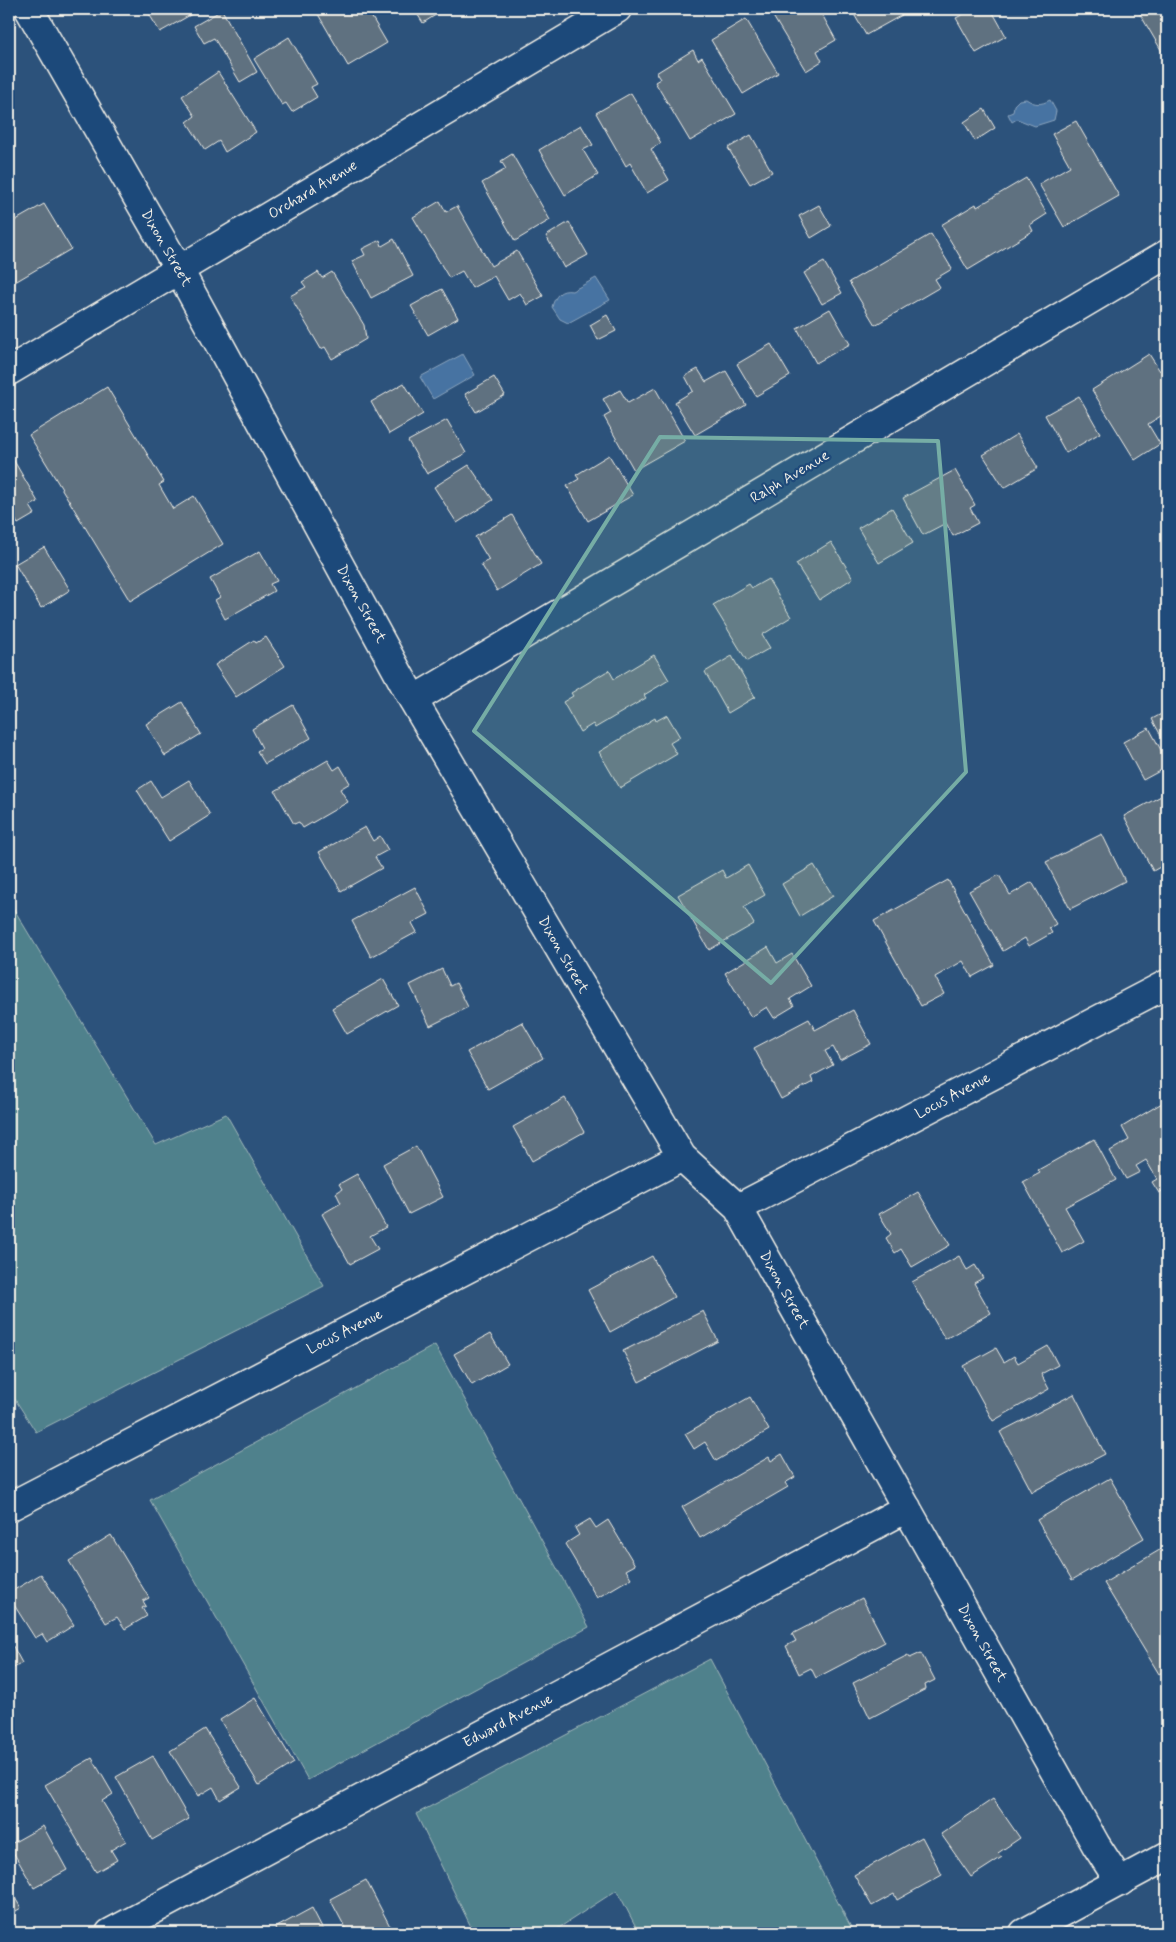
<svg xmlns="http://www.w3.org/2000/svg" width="1176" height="1942" font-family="Mynerve,sans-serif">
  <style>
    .green { fill: #50818c; stroke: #a2b9ba }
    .water { fill: #4773a2; stroke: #8ca5be }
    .building { fill: #5f7180; stroke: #f4f1e8 }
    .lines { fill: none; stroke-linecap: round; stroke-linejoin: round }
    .minor-casing { stroke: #f4f1e8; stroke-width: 31 }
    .secondary-casing { stroke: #f4f1e8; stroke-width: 31 }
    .minor { stroke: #1f4a7a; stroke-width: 28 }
    .secondary { stroke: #1f4a7a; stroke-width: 28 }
    .marked { fill: #76ada5; fill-opacity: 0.2; stroke: #76ada5; stroke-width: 4; stroke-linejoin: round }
    .labels { text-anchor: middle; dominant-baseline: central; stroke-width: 4.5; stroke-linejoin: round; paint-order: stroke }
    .street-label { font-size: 15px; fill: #f4f1e8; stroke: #1f4a7a }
  </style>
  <rect width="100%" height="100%" fill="#2c527b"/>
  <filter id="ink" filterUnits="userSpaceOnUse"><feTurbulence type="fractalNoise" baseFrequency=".02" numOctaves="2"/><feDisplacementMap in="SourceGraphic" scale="10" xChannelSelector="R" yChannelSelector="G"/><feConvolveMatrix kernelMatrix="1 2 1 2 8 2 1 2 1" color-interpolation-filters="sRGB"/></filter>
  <g filter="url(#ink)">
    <!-- green -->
    <path class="green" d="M9,901L156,1145L226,1114L324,1286L36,1432L9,1390Z
      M435,1345L589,1627L308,1780L150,1500Z
      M710,1659L854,1933H639L617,1890L551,1933H474L416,1814Z"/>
    <!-- water -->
    <path class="water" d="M1026,99C1035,105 1041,105 1050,100L1056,111L1054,120L1035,126L1017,119L1012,122L1008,114L1013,112L1014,105L1019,100Z
      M596,278L610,300L568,323L560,319L552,307C555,296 560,289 572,291Z
      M463,354L475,375L433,399L420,377Z"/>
    <!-- building -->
    <path class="building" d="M146,9H201L160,32Z
      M315,9H367L387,43L348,66Z
      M414,9H445L423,23Z
      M773,9H819L836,40L817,51L822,61L806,71L771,13L775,11Z
      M851,9H898L902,15L866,35Z
      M973,9H991L1006,36L976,53L956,18Z
      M1137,9H1167V60Z
      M222,10L257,72L240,82L214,38L204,43L194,26Z
      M746,19L778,73L743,94L711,40Z
      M289,37L317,84L311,87L317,97L292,112L286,103L282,105L254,59Z
      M693,50L698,60L702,57L736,114L690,141L655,82L660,79L656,73Z
      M218,72L256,132L225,152L219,141L205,150L187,122L195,116L182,96Z
      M631,93L661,143L651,149L669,180L647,193L630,163L626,166L596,113Z
      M984,109L995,128L975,141L964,122Z
      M1076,121L1119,196L1064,227L1039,184L1070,166L1052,134Z
      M581,125L593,145L583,150L598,175L565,195L539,150Z
      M751,135L772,172L750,184L728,148Z
      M512,154L550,220L515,241L482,183L506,169L501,161Z
      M1026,178L1047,214L1030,225L1033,231L968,270L941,225L976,204L977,207Z
      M440,201L446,212L457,206L491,266L517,251L543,296L527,305L520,293L508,300L494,276L472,288L462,271L449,278L413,217Z
      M44,204L71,249L10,285L9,224Z
      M819,205L831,226L811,238L799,216Z
      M569,222L588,255L564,268L546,236Z
      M931,234L952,269L935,279L940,287L875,325L849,282Z
      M394,239L413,276L371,298L352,261L365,255L362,249L380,240L382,246Z
      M824,262L842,293L822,304L804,273Z
      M318,272L322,278L332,272L364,325L366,339L332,359L325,347L321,349L290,296L306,287L302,282Z
      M442,289L458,318L428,335L411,306Z
      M830,309L850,344L816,363L797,328Z
      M607,315L616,331L598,340L590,325Z
      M771,344L790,376L756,396L737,364Z
      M1149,354L1160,371L1167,367V412L1148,424L1160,444L1135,460L1092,390Z
      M698,369L706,382L726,371L746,405L695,435L675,402L693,391L685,376Z
      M494,377L505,395L476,412L465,394Z
      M404,383L423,414L389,434L371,402Z
      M107,387L164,482L159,485L173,509L194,496L223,544L130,601L29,435Z
      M655,388L685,441L634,470L604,417L611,413L603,399L620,390L628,403Z
      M1079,396L1100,433L1066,453L1045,415Z
      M447,420L466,453L427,474L408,441Z
      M1017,434L1038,468L1004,488L983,455Z
      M10,454L38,502L30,506L35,514L18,524L11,512L9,513V455Z
      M609,455L633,495L588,521L567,486L579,479L576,475Z
      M469,465L493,500L457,523L434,487Z
      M955,470L975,505L970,508L978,523L953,536L946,523L923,535L903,498Z
      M892,508L913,543L879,563L858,528Z
      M512,515L541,564L497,591L481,564L489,560L475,537Z
      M831,542L853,578L819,600L796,564Z
      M44,547L70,590L41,608L15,564Z
      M260,551L277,581L270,584L274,591L225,619L215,600L220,597L210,579Z
      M768,579L791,617L762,635L770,648L747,661L713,605L749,584L752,588Z
      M266,637L285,666L236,697L215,665L254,640L256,643Z
      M654,655L669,680L644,695L646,698L595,728L593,724L580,732L563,702L573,696L571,693L609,670L614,679Z
      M732,656L755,697L728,713L705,672Z
      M182,702L201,734L165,756L146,724Z
      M293,705L311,738L265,764L257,751L262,748L252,729Z
      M1167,711V747L1152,719Z
      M667,715L680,737L670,743L677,754L620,788L599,752L655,718L656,721Z
      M1149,728L1167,761V767L1143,780L1123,742Z
      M328,760L334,770L340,766L350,783L340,789L348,802L303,828L299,822L294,824L275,791Z
      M189,780L210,815L169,841L137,790L151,781L161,797Z
      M1163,795L1167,804V863L1153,871L1124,816Z
      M365,827L373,841L380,836L388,850L375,857L382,868L341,891L319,852Z
      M1102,834L1125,881L1070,909L1046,862Z
      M748,865L765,895L744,907L754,924L709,950L678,895L722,870L726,878Z
      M814,865L833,896L800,916L782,884Z
      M999,875L1010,895L1032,882L1056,924L1049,928L1052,933L1029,946L1025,938L1003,951L969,891Z
      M948,880L994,965L972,977L963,961L935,977L944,994L921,1006L874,921Z
      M415,887L429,914L412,923L417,932L371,957L352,921Z
      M768,947L777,963L792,954L811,986L790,999L794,1006L774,1018L767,1007L751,1017L725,973Z
      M442,969L450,986L456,983L468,1007L430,1026L410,985Z
      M383,979L398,1005L347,1034L332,1008Z
      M853,1010L871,1044L840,1060L833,1047L825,1051L833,1065L811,1077L813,1082L781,1099L754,1048L809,1019L815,1030Z
      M522,1022L543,1058L488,1089L467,1052Z
      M565,1098L584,1132L532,1161L513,1127Z
      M1162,1103L1167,1112V1191L1166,1189L1159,1193L1152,1182L1157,1179L1146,1160L1136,1166L1140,1172L1126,1179L1110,1151L1129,1140L1122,1127Z
      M1094,1139L1116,1180L1065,1207L1084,1241L1062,1253L1023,1182L1040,1173L1038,1170Z
      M416,1146L443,1197L409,1214L383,1164Z
      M357,1174L386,1227L370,1236L378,1249L350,1264L322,1214L341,1203L336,1193L342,1189L339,1184Z
      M918,1192L950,1245L912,1267L901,1249L895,1253L886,1238L891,1234L879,1214Z
      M652,1256L674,1297L610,1332L588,1290Z
      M959,1256L967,1270L975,1265L983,1278L974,1283L991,1313L945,1339L912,1282Z
      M703,1311L718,1341L639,1382L623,1351Z
      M490,1334L508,1364L472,1385L454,1354Z
      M1048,1346L1058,1365L1041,1374L1049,1389L993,1421L963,1366L996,1348L1004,1362L1014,1356L1018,1363Z
      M1074,1394L1105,1454L1032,1492L1000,1432Z
      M750,1397L769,1430L716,1461L705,1442L694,1449L685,1434Z
      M782,1454L795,1477L785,1483L788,1487L700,1538L682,1507L769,1457L771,1461Z
      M1110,1478L1144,1538L1072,1580L1037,1520Z
      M590,1519L596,1528L608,1520L635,1565L626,1570L631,1578L597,1598L565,1544L579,1535L575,1528Z
      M111,1535L149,1598L143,1601L146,1606L142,1608L147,1616L125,1629L117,1617L106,1623L69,1561Z
      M1163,1548L1167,1554V1678L1164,1671L1159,1674L1104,1583Z
      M41,1574L74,1625L47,1642L42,1634L35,1638L9,1597V1593Z
      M862,1598L885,1642L816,1678L811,1668L799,1674L786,1646L796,1641L792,1634Z
      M9,1639L22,1663L9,1671Z
      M921,1653L935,1680L925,1685L926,1689L870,1718L853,1683L908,1655L910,1658Z
      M255,1698L294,1763L259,1785L220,1720Z
      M205,1729L241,1787L220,1800L213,1787L198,1796L170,1751Z
      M153,1756L189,1819L152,1840L116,1777Z
      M92,1758L113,1794L102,1801L126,1841L111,1850L117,1860L96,1872L45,1785Z
      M993,1799L1020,1838L998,1853L1002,1857L971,1877L941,1834Z
      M43,1826L67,1870L34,1888L9,1845Z
      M922,1837L942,1875L897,1900L894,1894L872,1906L854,1875Z
      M366,1880L393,1932L390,1933H348L330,1899Z
      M9,1888L21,1908L9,1915Z
      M312,1908L325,1933H278L275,1928Z"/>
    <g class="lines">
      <!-- minor casing -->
      <g class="minor-casing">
        <path id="minor" d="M29,9L179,270L413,700L682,1157L738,1208L1096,1845L1120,1882
          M9,371L617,9
          M413,700L1167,254
          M738,1208L1167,984
          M9,1507L682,1157
          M110,1933L907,1508"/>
      </g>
      <!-- secondary casing -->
      <g class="secondary-casing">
        <path id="secondary" d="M1024,1933L1167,1856"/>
      </g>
      <!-- minor -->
      <use href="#minor" class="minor"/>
      <!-- secondary -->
      <use href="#secondary" class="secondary"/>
    </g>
  </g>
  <!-- marked area -->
  <path class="marked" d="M660,437L938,441L966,772L771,983L474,731Z"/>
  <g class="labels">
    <!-- street labels -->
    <g class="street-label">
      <text transform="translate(313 190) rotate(-31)">Orchard Avenue</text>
      <text transform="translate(166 248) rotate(60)">Dixon Street</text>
      <text transform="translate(790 477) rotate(-31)">Ralph Avenue</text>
      <text transform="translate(361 604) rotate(61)">Dixon Street</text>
      <text transform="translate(563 955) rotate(60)">Dixon Street</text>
      <text transform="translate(953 1096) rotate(-28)">Locus Avenue</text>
      <text transform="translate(784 1290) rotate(61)">Dixon Street</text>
      <text transform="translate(345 1332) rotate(-27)">Locus Avenue</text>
      <text transform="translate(982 1643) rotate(61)">Dixon Street</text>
      <text transform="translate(508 1721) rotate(-28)">Edward Avenue</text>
    </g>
  </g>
  <!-- margin -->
  <rect width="1176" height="1942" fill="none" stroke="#1f4a7a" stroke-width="30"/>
  <rect x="15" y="15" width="1146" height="1912" fill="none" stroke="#f4f1e8" stroke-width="2" filter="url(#ink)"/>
</svg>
